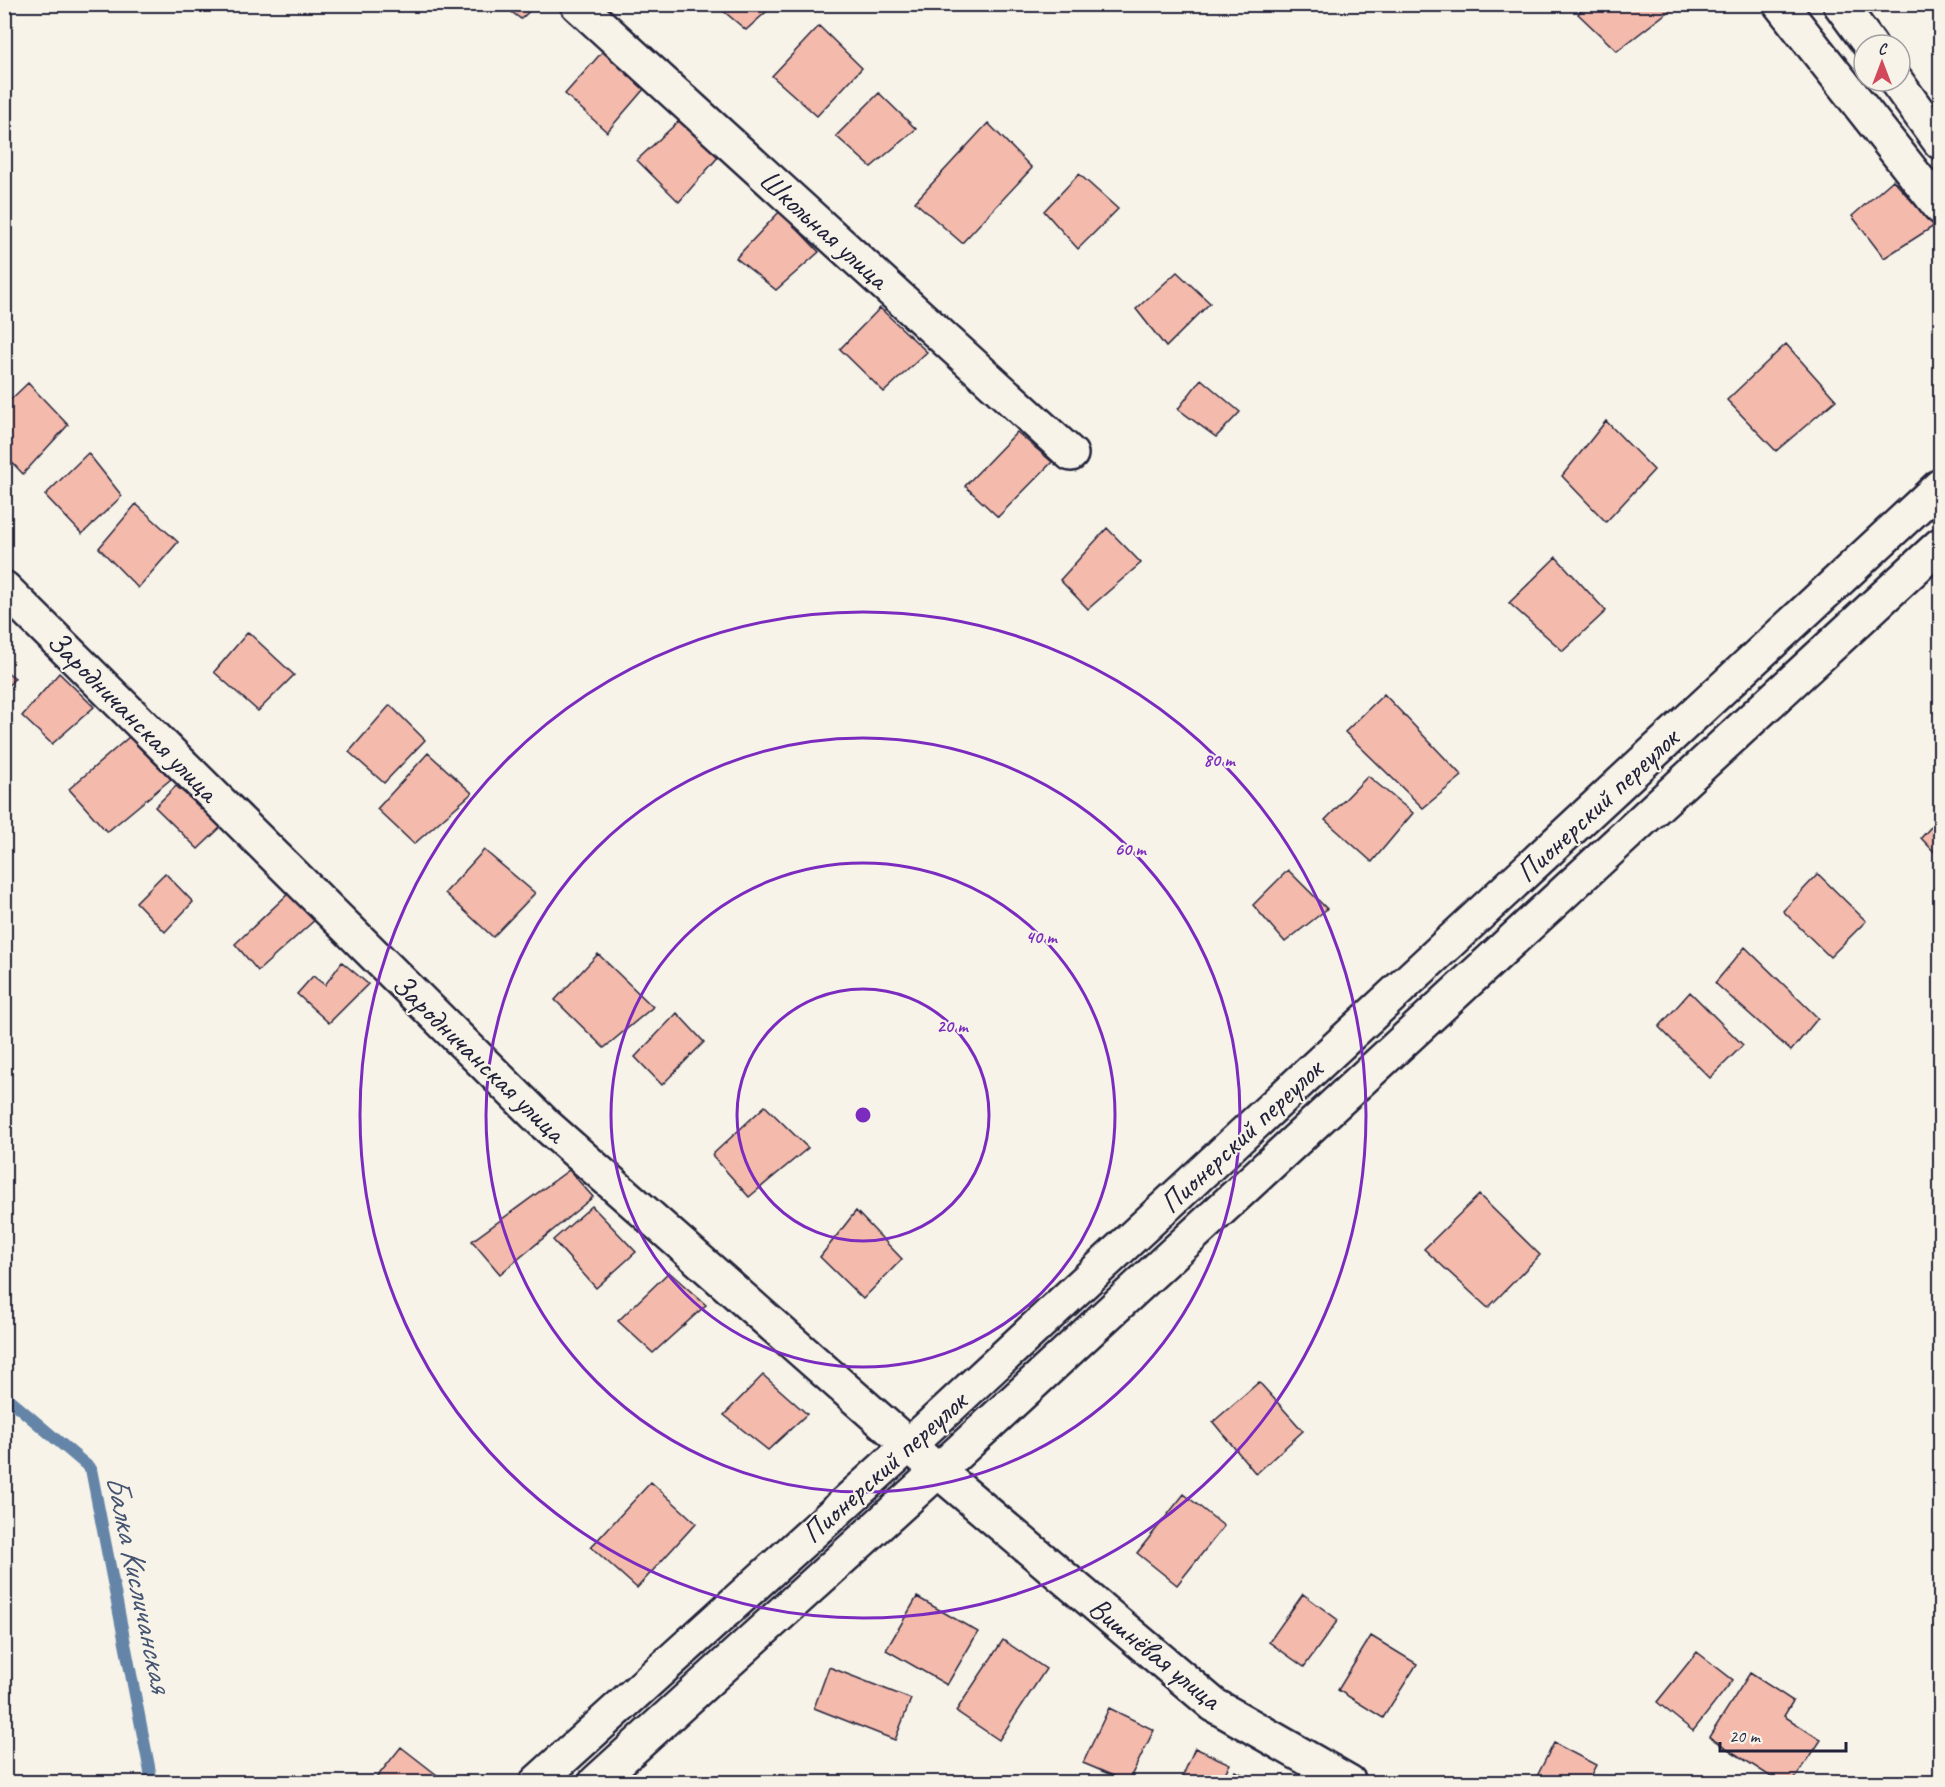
<svg xmlns="http://www.w3.org/2000/svg" width="1945" height="1787" font-family="Caveat,sans-serif">
  <style>
    .lines { fill: none; stroke-linecap: round; stroke-linejoin: round }
    .stream { stroke: #6585a8; stroke-width: 12 }
    .building { fill: #f4baac; stroke: #22223b; stroke-width: 1.5 }
    .street-casing { stroke: #22223b; stroke-width: 38 }
    .secondary-casing { stroke: #22223b; stroke-width: 38 }
    .street { stroke: #f7f3e8; stroke-width: 33 }
    .secondary { stroke: #f7f3e8; stroke-width: 33 }
    .ring { fill: none; stroke: #7b2cbf; stroke-width: 3 }
    .labels { text-anchor: middle; dominant-baseline: central; stroke-width: 4.5; stroke-linejoin: round; paint-order: stroke }
    .street-label { font-size: 30px; fill: #22223b; stroke: #f7f3e8 }
    .water-label { font-size: 32px; font-style: italic; fill: #445471; stroke: #f7f3e8 }
    .centre { fill: #7b2cbf; stroke: #f7f3e8; stroke-width: 3 }
    .ring-label { font-size: 18px; text-anchor: middle; font-weight: bold; fill: #7b2cbf; stroke: #f7f3e8; stroke-width: 4.5; stroke-linejoin: round; paint-order: stroke }
  </style>
  <rect width="100%" height="100%" fill="#f7f3e8"/>
  <filter id="ink" filterUnits="userSpaceOnUse"><feTurbulence type="fractalNoise" baseFrequency=".0167" numOctaves="2"/><feDisplacementMap in="SourceGraphic" scale="12" xChannelSelector="R" yChannelSelector="G"/><feConvolveMatrix kernelMatrix="1 2 1 2 8 2 1 2 1" color-interpolation-filters="sRGB"/></filter>
  <g filter="url(#ink)">
    <g class="lines">
      <!-- stream -->
      <path class="stream" d="M4,1395L91,1469L152,1782"/>
    </g>
    <!-- building -->
    <path class="building" d="M501,4H537L521,19Z
      M715,4H775L746,30Z
      M1587,4H1672L1674,7L1617,51L1578,14Z
      M819,26L862,68L817,116L772,76Z
      M603,51L644,89L607,132L565,94Z
      M879,93L916,129L871,167L836,136Z
      M679,121L719,156L679,202L637,160Z
      M988,123L1032,168L962,243L915,202Z
      M1079,174L1118,209L1078,249L1044,211Z
      M1893,180L1934,226L1884,258L1852,216Z
      M780,211L819,252L776,290L736,258Z
      M1177,272L1210,303L1166,347L1136,309Z
      M880,308L927,352L884,392L840,349Z
      M4,332L11,339L4,344Z
      M1786,344L1836,400L1776,451L1727,400Z
      M1201,379L1240,412L1216,437L1178,409Z
      M28,383L68,425L23,474L4,454V406Z
      M1606,421L1654,470L1606,522L1562,476Z
      M1017,432L1052,462L998,517L965,486Z
      M88,453L122,496L82,534L45,495Z
      M136,504L178,542L138,588L99,548Z
      M1107,528L1141,563L1088,609L1060,580Z
      M1556,557L1606,611L1563,651L1509,603Z
      M248,632L294,675L258,711L214,672Z
      M4,670L15,678L4,691Z
      M59,673L94,707L52,744L22,716Z
      M1384,694L1462,776L1423,808L1345,732Z
      M390,705L425,740L384,783L349,752Z
      M129,737L171,779L107,832L69,789Z
      M428,753L472,793L414,844L377,809Z
      M1368,776L1413,813L1372,862L1325,820Z
      M176,786L222,826L198,849L155,807Z
      M1940,817V858L1921,838Z
      M484,850L535,893L493,937L445,893Z
      M1288,870L1327,909L1285,942L1253,905Z
      M165,873L193,902L165,932L136,902Z
      M1818,874L1866,921L1830,957L1783,911Z
      M290,892L317,918L258,971L235,944Z
      M1745,947L1818,1018L1791,1051L1715,983Z
      M598,954L653,1007L604,1048L555,1000Z
      M342,962L368,984L329,1023L297,994L313,976L325,985Z
      M1690,992L1743,1045L1710,1078L1659,1027Z
      M677,1013L704,1042L662,1085L635,1057Z
      M765,1106L808,1148L749,1197L712,1155Z
      M569,1170L593,1197L500,1274L472,1241Z
      M1479,1195L1540,1255L1488,1308L1424,1249Z
      M592,1206L636,1252L596,1288L553,1240Z
      M856,1211L902,1259L863,1299L820,1257Z
      M669,1272L706,1305L653,1353L618,1321Z
      M763,1375L807,1414L768,1450L724,1415Z
      M1259,1382L1303,1431L1256,1474L1213,1422Z
      M651,1482L696,1523L637,1588L591,1547Z
      M1184,1494L1224,1526L1177,1585L1137,1553Z
      M1303,1594L1338,1620L1304,1667L1269,1642Z
      M917,1597L978,1632L947,1685L886,1650Z
      M1371,1636L1417,1664L1383,1718L1338,1690Z
      M1003,1640L1046,1669L999,1740L956,1711Z
      M1697,1652L1733,1680L1693,1731L1657,1702Z
      M829,1667L911,1699L895,1740L814,1708Z
      M1750,1673L1793,1701L1784,1716L1821,1740L1793,1782H1779L1709,1737Z
      M1109,1708L1154,1730L1128,1782L1083,1763Z
      M1554,1743L1596,1765L1587,1782H1534Z
      M401,1747L446,1782H373Z
      M1195,1748L1230,1764L1220,1782H1180Z
      M1235,1771L1260,1782H1230Z"/>
    <g class="lines">
      <!-- street casing -->
      <g class="street-casing">
        <path id="street" d="M577,4L1071,454
          M4,588L546,1125L938,1471L1214,1705L1349,1782"/>
      </g>
      <!-- secondary casing -->
      <g class="secondary-casing">
        <path id="secondary" d="M1780,4L1940,207
          M1840,4L1870,45
          M1896,81L1940,142
          M537,1782L908,1446L1940,486
          M596,1782L938,1471L1940,545"/>
      </g>
      <!-- street -->
      <use href="#street" class="street"/>
      <!-- secondary -->
      <use href="#secondary" class="secondary"/>
    </g>
  </g>
  <!-- distance rings -->
  <g class="ring">
    <circle cx="863" cy="1115" r="126"/>
    <circle cx="863" cy="1115" r="252"/>
    <circle cx="863" cy="1115" r="377"/>
    <circle cx="863" cy="1115" r="503"/>
  </g>
  <g class="labels">
    <!-- street labels -->
    <g class="street-label">
      <text transform="translate(824 229) rotate(42)">Школьная улица</text>
      <text transform="translate(133 716) rotate(45)">Зародничанская улица</text>
      <text transform="translate(1597 805) rotate(-43)">Пионерский переулок</text>
      <text transform="translate(479 1058) rotate(44)">Зародничанская улица</text>
      <text transform="translate(1241 1136) rotate(-43)">Пионерский переулок</text>
      <text transform="translate(884 1467) rotate(-42)">Пионерский переулок</text>
      <text transform="translate(1155 1653) rotate(39)">Вишнёвая улица</text>
    </g>
    <!-- water labels -->
    <g class="water-label">
      <text transform="translate(139 1583) rotate(78)">Балка Кисличанская</text>
    </g>
  </g>
  <circle cx="863" cy="1115" r="9" class="centre"/>
  <g class="ring-label">
    <text x="1219" y="766">80 m</text>
    <text x="1130" y="855">60 m</text>
    <text x="1041" y="943">40 m</text>
    <text x="952" y="1032">20 m</text>
  </g>
  <!-- margin -->
  <rect width="1945" height="1787" fill="none" stroke="#f7f3e8" stroke-width="24"/>
  <rect x="12" y="12" width="1921" height="1763" fill="none" stroke="#22223b" stroke-width="2" filter="url(#ink)"/>
  <!-- north arrow -->
  <g transform="translate(1882 63)"><circle r="28" fill="#f7f3e8" stroke="#a29fa3" stroke-width="1.5"/>
  <path d="M0-4.5L10 22L0 15L-10 22Z" fill="#d1495b"/>
  <text y="-9" font-size="16" font-weight="bold" text-anchor="middle" fill="#22223b">С</text>
  </g>
  <!-- scale -->
  <path d="M1720 1742v9h126v-9" fill="none" stroke="#22223b" stroke-width="3"/>
  <text x="1729" y="1742" font-size="18" fill="#22223b" stroke="#f7f3e8" stroke-width="4.5" paint-order="stroke">20 m</text>
</svg>
